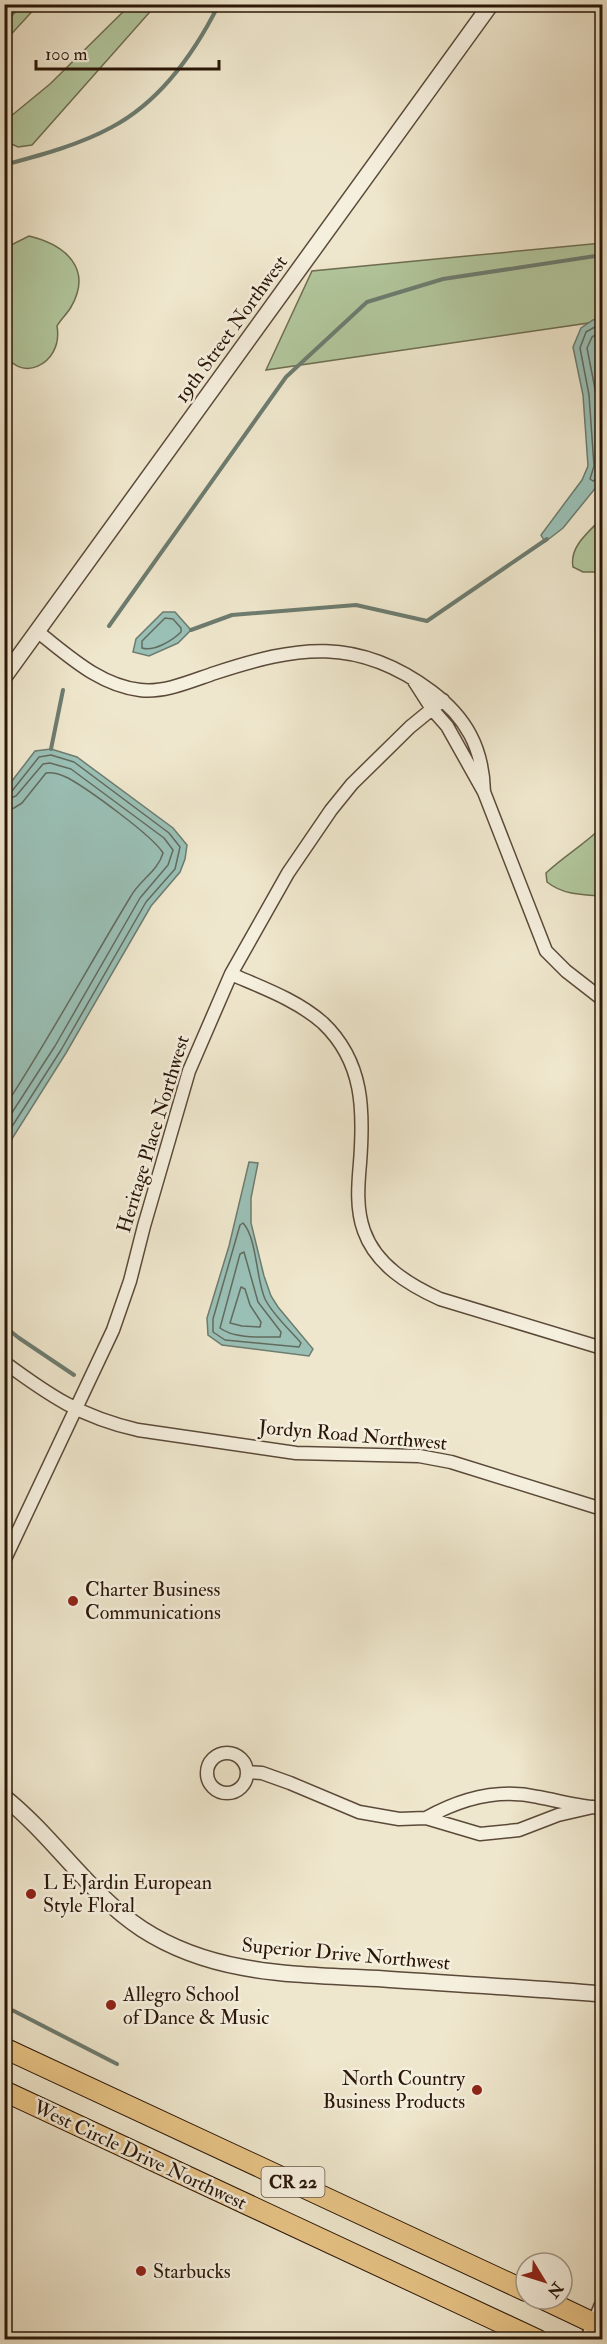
<svg xmlns="http://www.w3.org/2000/svg" width="607" height="2344" font-family="'IM FELL Double Pica',serif">
  <style>
    .green { fill: #b2c79d; stroke: #6e6e52; stroke-width: 1.5 }
    .water { fill: #9ac0b6; stroke: #6d7c70; stroke-width: 1.5 }
    .lines { fill: none; stroke-linecap: round; stroke-linejoin: round }
    .shore { stroke: #626b5f; stroke-width: 1.5 }
    .stream { stroke: #6d7c70; stroke-width: 4 }
    .minor-casing { stroke: #5b4a39; stroke-width: 15 }
    .tertiary-casing { stroke: #5b4a39; stroke-width: 18 }
    .primary-casing { stroke: #2a1608; stroke-width: 22 }
    .minor { stroke: #f5efde; stroke-width: 12 }
    .tertiary { stroke: #f5efde; stroke-width: 15 }
    .primary { stroke: #e8c486; stroke-width: 20 }
    .poi-dot { fill: #8f2418; stroke: #f5efde; stroke-width: 2 }
    .labels { text-anchor: middle; dominant-baseline: central; stroke-width: 5; stroke-linejoin: round; paint-order: stroke }
    .shield { fill: #f5efde; stroke: #675748; stroke-width: 1.5 }
    .shield-label { font-size: 18px; font-weight: bold; fill: #2a1608 }
    .street-label { font-size: 20px; fill: #2a1608; stroke: #f5efde }
    .poi-label { font-size: 20px; fill: #2a1608; stroke: #f5efde; text-anchor: start }
  </style>
  <rect width="100%" height="100%" fill="#efe7cd"/>
  <filter id="stains"><feTurbulence type="fractalNoise" baseFrequency=".00333" numOctaves="4"/><feColorMatrix values="0 0 0 0 .2 0 0 0 0 .09 0 0 0 0 .02 0 0 0 .5 -.17"/></filter>
  <radialGradient id="worn" r=".72"><stop offset=".6" stop-color="#630" stop-opacity="0"/><stop offset="1" stop-color="#630" stop-opacity=".3"/></radialGradient>
  <!-- green -->
  <path class="green" d="M5,4L38,5L5,41L4,5Z
    M131,4L156,5L32,145L18,147L5,141V121L50,84Z
    M29,236C66,245 93,269 71,307C67,314 61,319 57,326C64,367 15,385 4,349C2,341 4,329 4,321C4,297 4,272 5,248Z
    M602,243V321L266,370L312,271Z
    M602,518V572H583L573,567C569,546 590,531 602,518Z
    M602,827V896C583,895 563,895 547,882L546,873C564,856 585,844 602,827Z"/>
  <!-- water -->
  <path class="water" d="M602,317V480L563,528L545,542L541,535L582,480L588,466L583,395L573,347L581,328L593,320Z
    M163,612H175L191,630L178,643L149,656L133,652L136,639Z
    M51,749L77,757L173,828L187,845L185,859L180,872L151,906L66,1053L5,1150V790L35,751Z
    M249,1162L258,1163L251,1198V1223L264,1276L271,1296L278,1307L313,1349L309,1356L222,1345L208,1335L207,1318L229,1246Z"/>
  <g class="lines">
    <!-- shore -->
    <path class="shore" d="M602,323L586,332L580,348L589,395L594,466L590,479L593,481L602,477
      M602,331L592,337L587,348L596,394L602,469
      M165,618L173,619L181,628V632C173,640 154,652 142,648V641Z
      M4,793L12,791L39,757L51,755L74,762L169,833L180,847L175,869L146,902L61,1050L4,1139
      M4,800L16,796L43,764L50,763L71,769L164,838L173,850L168,865L140,898L55,1046L4,1125
      M4,810L14,808L22,803L46,773C53,772 62,775 68,778C88,789 153,836 163,853C158,871 140,880 131,896C88,967 49,1039 4,1108
      M243,1223C257,1238 256,1279 265,1299C273,1315 289,1329 301,1343L299,1347L225,1340L213,1332V1319L240,1225Z
      M244,1252L258,1302L281,1332L280,1337C263,1337 234,1339 220,1328L240,1254Z
      M241,1287L245,1289L250,1305L261,1322L260,1327L242,1326L230,1323Z"/>
    <!-- stream -->
    <path class="stream" d="M4,23L21,4
      M4,165C41,155 79,145 112,127C161,101 195,52 219,4
      M109,626L286,377L367,302L443,279L602,255
      M191,630L232,615L356,605L427,621L547,539
      M51,749L63,690
      M4,1326L19,1338L74,1375
      M4,2008L14,2011L117,2064"/>
    <!-- minor casing -->
    <g class="minor-casing">
      <path id="minor" d="M38,632C69,656 99,685 140,690C165,693 191,681 215,673C297,646 357,636 431,691C466,717 483,748 484,792
        M414,681L432,709L447,726L484,792L546,951L566,971L602,999
        M231,974C263,988 297,1000 323,1023C364,1062 364,1111 360,1163C358,1185 356,1209 364,1231C376,1265 409,1285 440,1299L602,1348
        M4,1362C50,1396 81,1417 138,1430L296,1453L419,1456L451,1462L602,1509
        M4,1561L113,1330L130,1281L144,1226L189,1071L231,974L288,873L331,810L352,784L410,727L443,700
        M207 1773a20 20 0 1 1 40 0a20 20 0 1 1-40 0Z
        M247,1772L262,1773L290,1783L359,1812L399,1819L426,1818L480,1834L519,1830L558,1815L593,1807
        M426,1818C460,1799 499,1788 538,1797C560,1801 580,1807 602,1808"/>
    </g>
    <!-- tertiary casing -->
    <g class="tertiary-casing">
      <path id="tertiary" d="M4,677L491,4
        M4,1797C54,1837 89,1894 142,1929C216,1977 300,1974 384,1979C457,1984 530,1988 602,1994
        M588,2340L602,2306"/>
    </g>
    <!-- primary casing -->
    <g class="primary-casing">
      <path id="primary" d="M4,2048L526,2291
        M4,2091L538,2340
        M543,2299L602,2327"/>
    </g>
    <!-- minor -->
    <use href="#minor" class="minor"/>
    <!-- tertiary -->
    <use href="#tertiary" class="tertiary"/>
    <!-- primary -->
    <use href="#primary" class="primary"/>
  </g>
  <!-- markers -->
  <g class="poi-dot">
    <circle cx="73" cy="1601" r="6"/>
    <circle cx="31" cy="1894" r="6"/>
    <circle cx="111" cy="2005" r="6"/>
    <circle cx="477" cy="2090" r="6"/>
    <circle cx="141" cy="2271" r="6"/>
  </g>
  <g class="labels">
    <!-- shield labels -->
    <rect class="shield" x="261.5" y="2167" width="63" height="30" rx="4.5"/>
    <g class="shield-label">
      <text x="293" y="2182">CR 22</text>
    </g>
    <!-- street labels -->
    <g class="street-label">
      <text transform="translate(231 329) rotate(-54)">19th Street Northwest</text>
      <text transform="translate(153 1134) rotate(-73)">Heritage Place Northwest</text>
      <text transform="translate(353 1435) rotate(5)">Jordyn Road Northwest</text>
      <text transform="translate(346 1954) rotate(5)">Superior Drive Northwest</text>
      <text transform="translate(140 2155) rotate(25)">West Circle Drive Northwest</text>
    </g>
    <!-- poi labels -->
    <g class="poi-label">
      <text x="85" y="1589">Charter Business<tspan x="85" dy="23">Communications</tspan></text>
      <text x="43" y="1882">L E Jardin European<tspan x="43" dy="23">Style Floral</tspan></text>
      <text x="123" y="1994">Allegro School<tspan x="123" dy="23">of Dance &amp; Music</tspan></text>
      <text x="465" y="2078" text-anchor="end">North Country<tspan x="465" dy="23">Business Products</tspan></text>
      <text x="153" y="2271">Starbucks</text>
    </g>
  </g>
  <!-- margin -->
  <rect width="607" height="2344" fill="none" stroke="#efe7cd" stroke-width="24"/>
  <rect x="6" y="6" width="595" height="2332" fill="none" stroke="#2a1608" stroke-width="3"/>
  <rect x="12" y="12" width="583" height="2320" fill="none" stroke="#2a1608" stroke-width="1.5"/>
  <!-- north arrow -->
  <g transform="translate(544 2281) rotate(128)"><circle r="28" fill="#f5efde" stroke="#a49888" stroke-width="1.5"/>
  <path d="M0-4.5L10 22L0 15L-10 22Z" fill="#8f2418"/>
  <text y="-9" font-size="16" font-weight="bold" text-anchor="middle" fill="#2a1608">N</text>
  </g>
  <!-- scale -->
  <path d="M36 60v9h183v-9" fill="none" stroke="#2a1608" stroke-width="3"/>
  <text x="45" y="60" font-size="18" fill="#2a1608" stroke="#f5efde" stroke-width="4.5" paint-order="stroke">100 m</text>
  <rect width="100%" height="100%" filter="url(#stains)"/>
  <rect width="100%" height="100%" fill="url(#worn)"/>
</svg>
